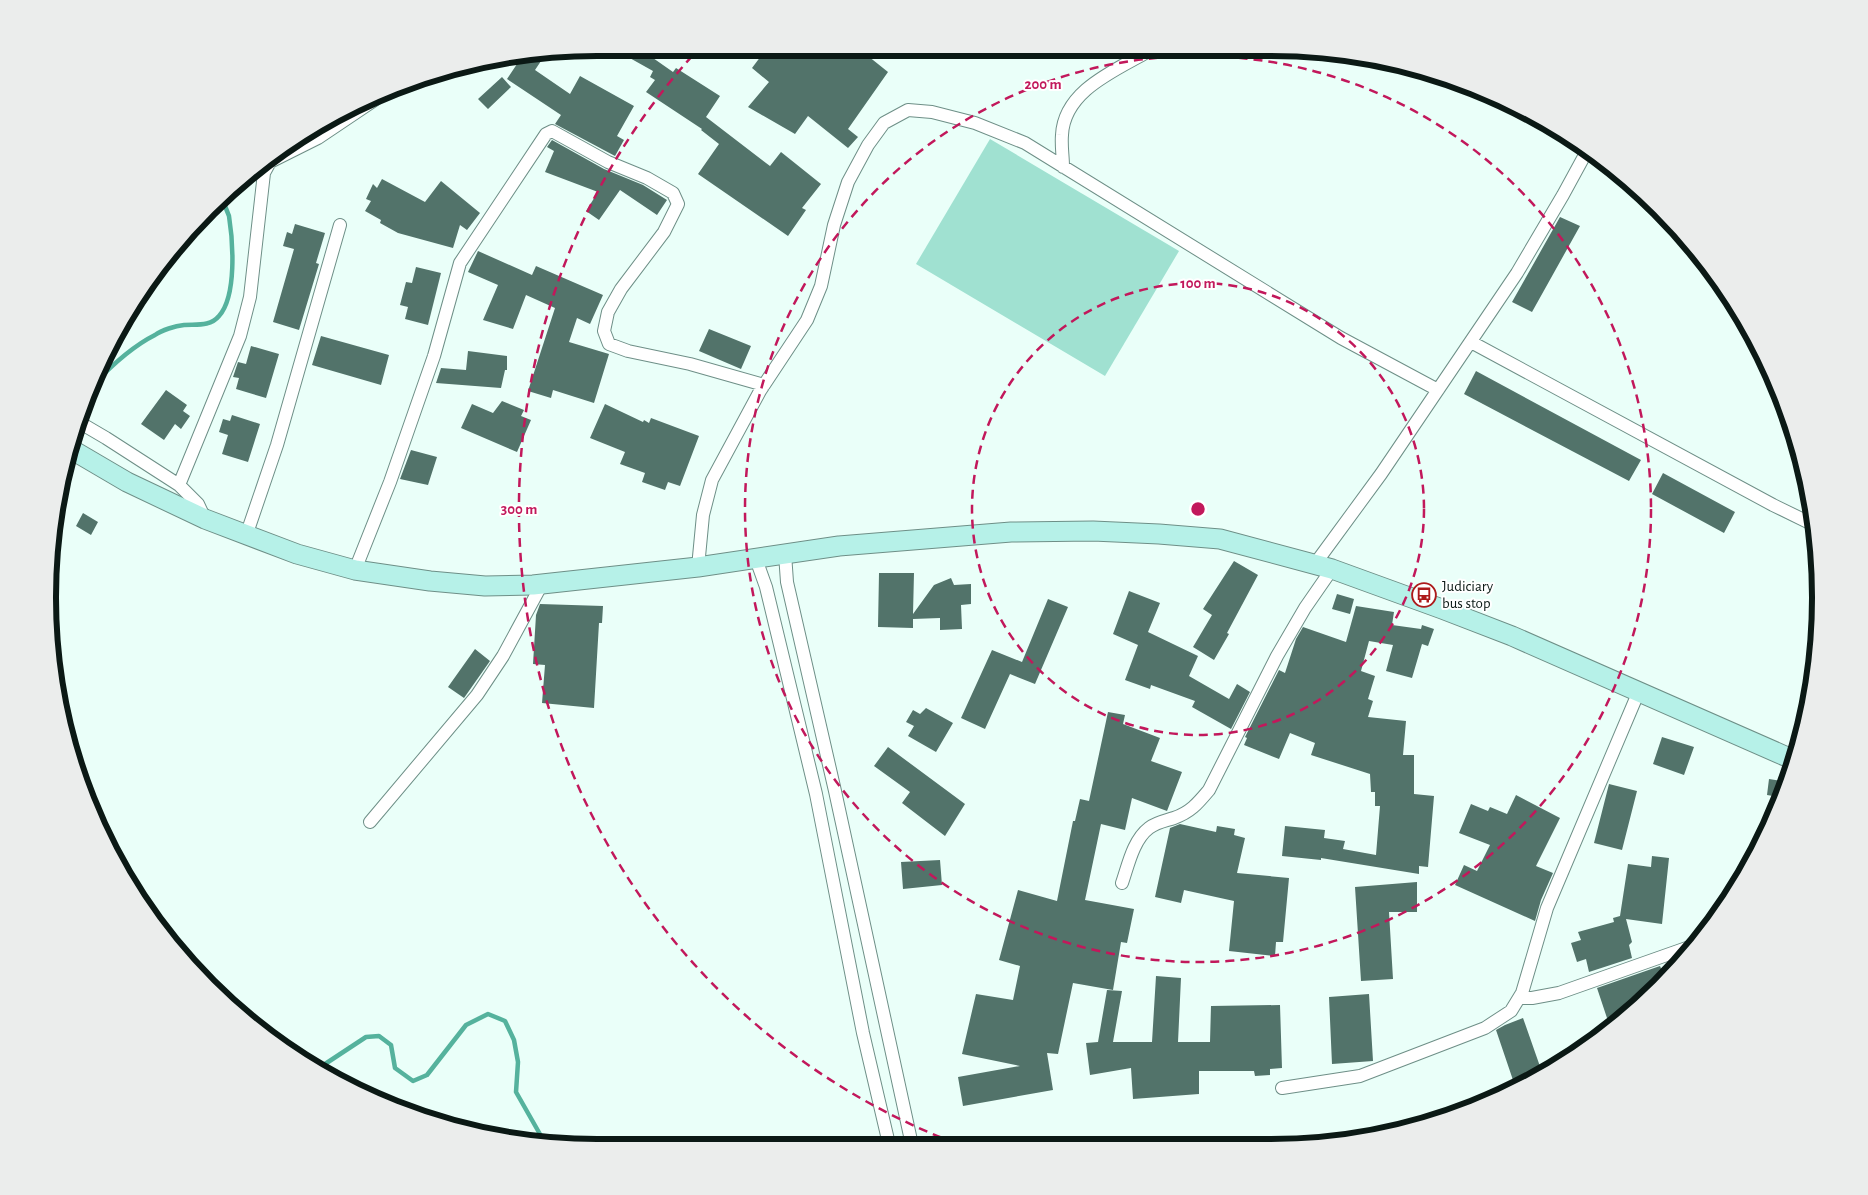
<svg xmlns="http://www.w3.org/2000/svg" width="1868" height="1195" font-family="'Alegreya Sans',sans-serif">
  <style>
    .green { fill: #a0e1d1 }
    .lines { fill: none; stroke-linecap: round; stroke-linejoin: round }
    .stream { stroke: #55b29d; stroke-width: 4.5 }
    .building { fill: #52736a }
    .minor-casing { stroke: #6e8f87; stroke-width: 14 }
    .secondary-casing { stroke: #6e8f87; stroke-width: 21 }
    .minor { stroke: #fff; stroke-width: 12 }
    .secondary { stroke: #b6f1e8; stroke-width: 19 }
    .ring { fill: none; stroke: #c2185b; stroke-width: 2.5; stroke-dasharray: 9 6 }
    .labels { text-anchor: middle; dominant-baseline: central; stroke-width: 4; stroke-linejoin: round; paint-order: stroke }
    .poi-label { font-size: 15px; fill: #0b1915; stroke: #fff; text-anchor: start }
    .rim { fill: none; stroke: #0b1915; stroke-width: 6 }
    .centre { fill: #c2185b; stroke: #fff; stroke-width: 2.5 }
    .ring-label { font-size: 15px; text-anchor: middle; font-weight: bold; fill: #c2185b; stroke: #fff; stroke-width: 4; stroke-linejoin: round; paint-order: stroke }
  </style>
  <rect width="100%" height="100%" fill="#eafff9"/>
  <!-- green -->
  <path class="green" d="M990,139L1179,251L1105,376L916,264Z"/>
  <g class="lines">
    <!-- stream -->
    <path class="stream" d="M93,385C111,366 131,347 155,335C162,330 175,326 184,325C196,324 210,327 219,316C237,296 233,241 229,216C227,210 224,204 221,199
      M317,1065L322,1066L366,1037L379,1036L391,1045L395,1068L413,1081L427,1075L466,1025L488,1014L505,1021L514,1040L518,1062L516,1092L545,1143"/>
  </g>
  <!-- building -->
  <path class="building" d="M525,52H547L535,70L570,94L580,76L634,106L617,136L624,140L615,156L555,124L561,115L507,79Z
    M619,52H656L653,58L673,72L676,68L720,96L706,117L770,166L781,152L821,184L802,208L806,210L788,236L698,174L719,144L701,130L702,129L646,92L655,80L650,77L653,71Z
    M764,52H863L888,72L848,129L858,137L848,148L808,116L795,134L748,107L769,82L752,68Z
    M502,77L511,87L488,109L478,99Z
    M552,140L604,169L643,185L667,200L657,215L620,190L599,220L586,211L598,192L545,172L554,151L547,147Z
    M382,179L425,202L441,181L480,213L467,230L460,225L453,248L398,233L380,223L381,220L365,211L371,201L366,199L373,184L377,188Z
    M1560,217L1580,226L1532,312L1512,302Z
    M295,224L325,233L316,263L319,264L299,330L273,322L294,249L283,246L287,232L292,234Z
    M478,251L532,275L536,266L603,295L590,324L577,318L569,342L609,354L594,403L553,390L551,398L528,391L555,308L526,295L513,329L483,320L498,285L468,272Z
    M416,267L441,273L428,325L405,319L408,307L400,305L406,282L412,283Z
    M709,329L751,346L741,369L699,351Z
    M321,336L389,355L381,385L312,365Z
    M251,346L279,354L266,398L236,389L239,378L233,377L238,362L246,364Z
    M468,351L507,356V370H505L501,388L436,383L441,368L466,370Z
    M1476,371L1641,460L1629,481L1464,394Z
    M166,390L187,405L183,411L190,416L181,429L175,424L164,440L141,424Z
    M502,401L524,410L521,416L531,420L517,452L461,428L472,404L493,413Z
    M605,404L643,422L644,420L649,423L651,418L699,436L680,486L668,482L665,490L642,482L645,473L620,464L625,452L590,438Z
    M232,415L260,424L248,462L222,454L228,435L219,432L223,419L230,421Z
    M411,450L437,457L428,485L400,479Z
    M1663,473L1735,512L1724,533L1652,494Z
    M83,513L98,522L91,535L76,526Z
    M1234,561L1258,575L1227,633L1229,634L1214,660L1193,647L1212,615L1203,609Z
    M879,573H914L913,614L934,585L951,578L954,585L971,584V604L961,605L962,629L940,630V618L913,619V628L878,627Z
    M1129,591L1160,603L1148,632L1198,656L1189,676L1229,699L1237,684L1250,692L1231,729L1192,707L1195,701L1151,685L1150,689L1125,680L1138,645L1113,634Z
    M1337,594L1354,599L1350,614L1332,609Z
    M1048,599L1068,607L1035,684L1010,674L985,729L961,718L992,650L1022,662Z
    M540,604L603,606L602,623H599L594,708L542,703L545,665L533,664L536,615Z
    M1356,606L1394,612L1392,625L1421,629L1422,625L1434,629L1428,646L1422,644L1412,678L1386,671L1393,645L1369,641L1361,671L1375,676L1368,699L1373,701L1368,717L1406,721L1403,755H1414V794L1434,796L1428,867L1419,866V874L1321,858V860L1282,856L1285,826L1325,830L1324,838L1345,841L1343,849L1376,855L1380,806H1375V792H1371L1370,774L1311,755L1315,743L1290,733L1279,759L1244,745L1247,738L1245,737L1279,670L1285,673L1296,639L1303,627L1346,642Z
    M475,649L490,661L464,698L448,687Z
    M926,708L953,723L936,752L908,736L914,726L906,722L913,710L920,714Z
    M1108,712L1125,715L1123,724L1160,738L1151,761L1182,772L1167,811L1132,798L1125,830L1101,824L1085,900L1134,909L1127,943L1121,942L1113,990L1073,983L1058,1054L1047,1053L1053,1090L963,1106L958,1077L1020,1066L962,1054L976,994L1013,1000L1020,966L999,960L1018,890L1057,901L1073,821H1075L1080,799L1089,801Z
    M1662,737L1694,747L1684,775L1653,764Z
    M888,747L965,804L945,836L902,803L910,792L874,766Z
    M1769,779L1781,781L1779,797L1767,795Z
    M1609,784L1637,791L1622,850L1594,843Z
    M1516,795L1560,818L1536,866L1553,873L1541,900L1535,921L1455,885L1464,865L1477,871L1490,845L1459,833L1471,804L1488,811L1490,807L1507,814Z
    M1180,824L1216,832L1217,826L1235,829L1234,835L1245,838L1237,873L1289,878L1283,942H1276L1275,956L1229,951L1234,901L1184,890L1181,903L1155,897L1170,828Z
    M1652,856L1669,858L1662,924L1626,919L1632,942L1629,945L1632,958L1589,972L1586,959L1577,962L1571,943L1581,940L1578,932L1614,922L1613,918L1620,916L1628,864L1651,867Z
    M940,860L942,885L903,889L901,862Z
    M1417,882V912H1389L1393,979L1361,981L1355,887Z
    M1660,966L1665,977L1633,1011L1610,1027L1597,988Z
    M1156,976L1181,978L1178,1042H1210L1211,1006L1280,1005L1282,1068L1270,1069V1075L1255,1076L1254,1071H1199V1094L1133,1099L1131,1068L1090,1075L1086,1043L1098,1042L1107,990L1122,991L1113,1042H1152Z
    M1369,994L1373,1061L1332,1064L1329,997Z
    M1523,1018L1543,1075L1515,1086L1496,1030L1505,1025Z"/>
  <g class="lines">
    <!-- minor casing -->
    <g class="minor-casing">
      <path id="minor" d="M1063,167C1063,156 1061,146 1062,135C1064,91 1114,71 1147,52
        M1471,342L1773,505L1816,526
        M77,421L106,438L179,485L198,504L205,519
        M179,485L240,336L250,297L264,173L270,162L318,138L376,99
        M246,536L277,445L340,225
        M785,554L787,582L835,791L912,1145
        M756,559L766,587L816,794L863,1033L889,1144
        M1315,564L1381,474L1517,273L1563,195L1587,151
        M698,567L703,515L712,480L760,391L807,320L821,286L834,225L848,182L868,145L884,123L908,110L932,112L975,123L1025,143L1341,338L1438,390
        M355,570L390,482L434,356L460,263L546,134L552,131L608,162L647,178L673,193L678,204L664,232L621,289L608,312L604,331L609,344L628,351L690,364L764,385
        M370,822L477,695L503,656L542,584
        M1122,883C1128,866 1133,840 1149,828C1157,822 1165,821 1174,818C1191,812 1198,803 1209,790L1277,656L1305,608L1332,569
        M1519,998H1532L1559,993L1695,945
        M1282,1088L1360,1076L1485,1028L1511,1011L1522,993L1547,908L1639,691"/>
    </g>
    <!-- secondary casing -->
    <g class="secondary-casing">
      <path id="secondary" d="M69,448L127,482L205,519L297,554L355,570L430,581L485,586L533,585L698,567L839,546L1011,532L1093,531L1159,534L1220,539L1332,569L1442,609L1512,636L1794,760"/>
    </g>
    <!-- minor -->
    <use href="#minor" class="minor"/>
    <!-- secondary -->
    <use href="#secondary" class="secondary"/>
  </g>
  <!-- distance rings -->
  <g class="ring">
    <circle cx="1198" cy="509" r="226"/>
    <circle cx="1198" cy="509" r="453"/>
    <path d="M955 1143A679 679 0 0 1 693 55"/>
  </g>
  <!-- icons -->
  <defs>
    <g id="bus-ring" transform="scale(1.25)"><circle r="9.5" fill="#fff" stroke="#ac1a1b" stroke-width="1.5"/><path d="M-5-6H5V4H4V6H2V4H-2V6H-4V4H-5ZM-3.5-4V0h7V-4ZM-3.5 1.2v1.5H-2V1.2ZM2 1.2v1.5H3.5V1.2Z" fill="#ac1a1b"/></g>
  </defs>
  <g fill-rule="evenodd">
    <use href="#bus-ring" x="1424" y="595"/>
  </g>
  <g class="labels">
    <!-- poi labels -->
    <g class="poi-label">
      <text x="1442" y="586">Judiciary<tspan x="1442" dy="17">bus stop</tspan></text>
    </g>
  </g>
  <!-- crop -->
  <path d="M0 0H1868V1195H0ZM597 56H1271A541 541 0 0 1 1812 597V598A541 541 0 0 1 1271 1139H597A541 541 0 0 1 56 598V597A541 541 0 0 1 597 56Z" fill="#ebedec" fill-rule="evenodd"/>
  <path class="rim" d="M597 56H1271A541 541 0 0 1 1812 597V598A541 541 0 0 1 1271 1139H597A541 541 0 0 1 56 598V597A541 541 0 0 1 597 56Z"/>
  <circle cx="1198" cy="509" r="8" class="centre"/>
  <g class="ring-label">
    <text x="1043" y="89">200 m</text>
    <text x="1198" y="288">100 m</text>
    <text x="519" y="514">300 m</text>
  </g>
</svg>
